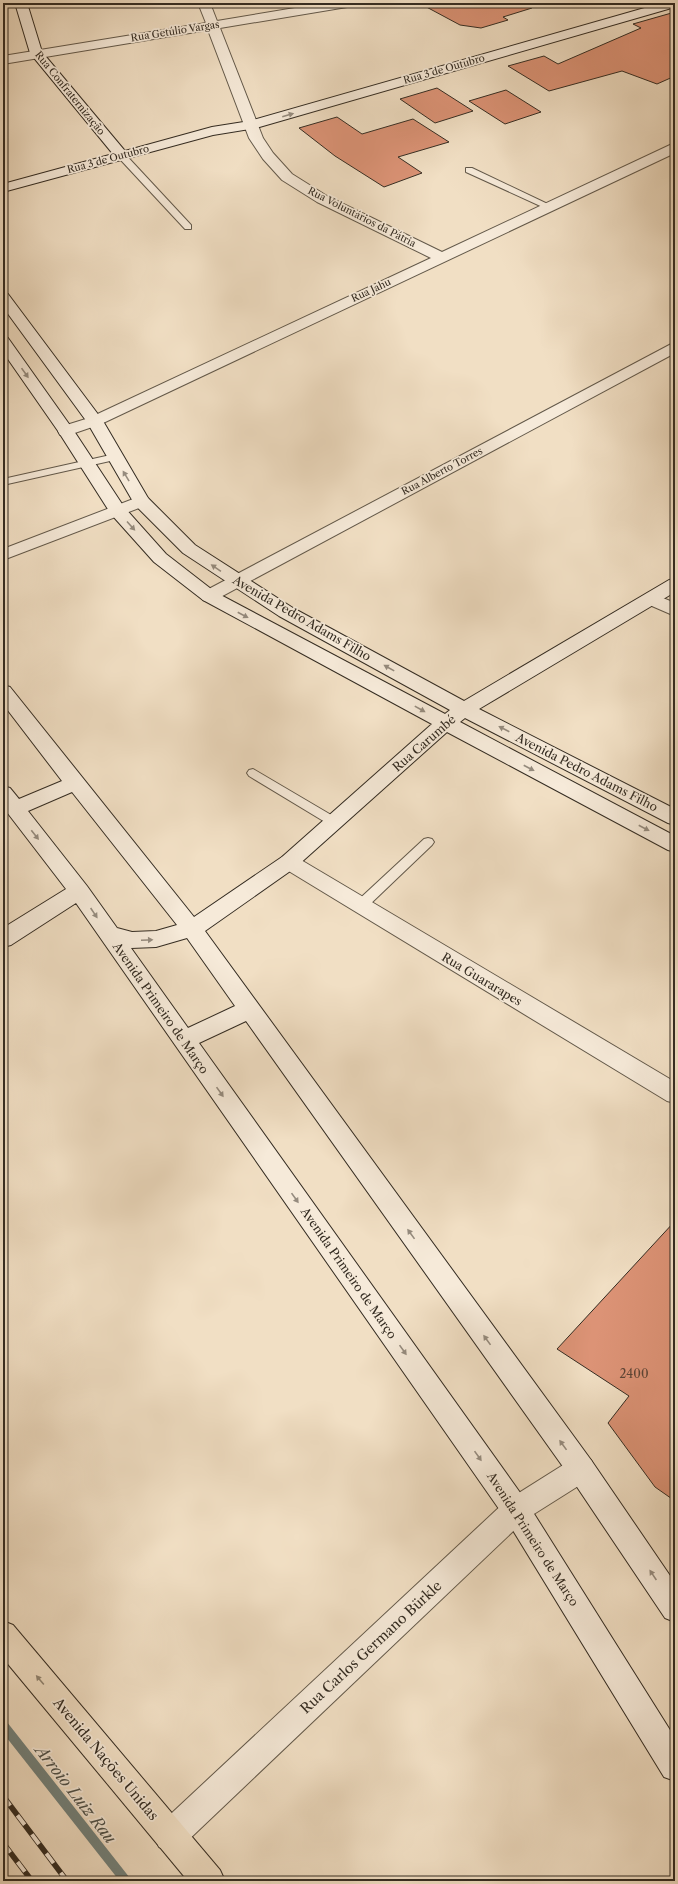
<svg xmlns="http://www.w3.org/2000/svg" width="678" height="1884" font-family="'Libre Caslon Text',serif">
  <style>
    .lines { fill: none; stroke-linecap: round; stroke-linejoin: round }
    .stream { stroke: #72827d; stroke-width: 10 }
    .building { fill: #dc9376; stroke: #342c22 }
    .lane-casing { stroke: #63594a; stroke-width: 2 }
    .street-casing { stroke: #63594a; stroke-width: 2 }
    .secondary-casing { stroke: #342c22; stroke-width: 2 }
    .primary-casing { stroke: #342c22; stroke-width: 2 }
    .lane { fill: #f6ead9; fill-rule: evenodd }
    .street { fill: #f6ead9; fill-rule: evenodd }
    .secondary { fill: #f6ead9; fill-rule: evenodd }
    .primary { fill: #f1dfc4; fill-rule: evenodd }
    .rail-casing { stroke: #342c22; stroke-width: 5.5 }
    .rail { stroke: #f6ead9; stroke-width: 4; stroke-dasharray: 12; stroke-linecap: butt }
    .oneway { fill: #958b7e }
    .oneway2 { fill: #928673 }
    .labels { text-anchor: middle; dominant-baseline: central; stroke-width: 3.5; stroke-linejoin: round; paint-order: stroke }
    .far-street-label { font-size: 10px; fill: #342c22; stroke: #f6ead9 }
    .street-label { font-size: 12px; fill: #342c22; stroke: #f6ead9 }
    .near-number-label { font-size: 12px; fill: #5e4637 }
    .near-street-label { font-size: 14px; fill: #342c22; stroke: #f6ead9 }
    .near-water-label { font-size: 16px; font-style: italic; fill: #4e5048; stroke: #f6ead9 }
  </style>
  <rect width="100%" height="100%" fill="#f1dfc4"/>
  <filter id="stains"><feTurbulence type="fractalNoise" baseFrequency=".005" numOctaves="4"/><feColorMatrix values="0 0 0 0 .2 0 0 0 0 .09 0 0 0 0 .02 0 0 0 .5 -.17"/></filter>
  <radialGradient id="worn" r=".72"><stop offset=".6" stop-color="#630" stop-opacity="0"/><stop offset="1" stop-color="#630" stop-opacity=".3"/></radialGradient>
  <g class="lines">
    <!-- stream -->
    <path class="stream" d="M3,1725L126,1881"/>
  </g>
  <!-- building -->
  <path class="building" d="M419,3H531L532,8L503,17L508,20L481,28L460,25Z
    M675,12V76L657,84L622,71L549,91L508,66L544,56L558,64L641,28L633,24Z
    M437,88L473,111L435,123L400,99Z
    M506,90L541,112L505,124L469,101Z
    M337,117L362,134L413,119L449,142L398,157L422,173L384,187L335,156L299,128Z
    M675,1221V1501L655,1487L608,1423L629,1396L557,1349Z"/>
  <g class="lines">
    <!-- lane casing -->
    <g class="lane-casing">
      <path id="lane" d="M118,153H124L191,225V229H185L118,157Z
        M466,168H472L554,207L553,209H547L466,172Z
        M115,454L119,455L120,457L119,459L3,485V479Z
        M253,769L338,819L340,822L338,825H330L249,776L247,773L249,770Z
        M428,838L432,839L434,842L432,845L365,909H355L354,906L355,903L424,839Z"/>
    </g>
    <!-- street casing -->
    <g class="street-casing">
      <path id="street" d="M198,3H210L217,21L325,3H353L347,7L220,28L263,138L273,153L292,174L327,196L442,252L670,145L675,144V153L101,424L66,436L60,435L58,431L60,427L89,418L431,258L317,202L282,180L263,159L249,138L208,30L3,64V56L206,23Z
        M675,342V353L215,600L209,602L203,600L200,596L203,592Z
        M141,496L147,497L150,501L147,505L3,560V549Z
        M651,593L675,603V616L645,603L642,599L645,595Z
        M289,855L296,857L675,1082V1103L667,1101L282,867L278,862L282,857Z
        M581,1456L591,1460L595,1469L591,1478L526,1519L181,1847L170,1852L159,1847L154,1836L159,1825L506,1501L571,1460Z"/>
    </g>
    <!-- secondary casing -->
    <g class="secondary-casing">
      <path id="secondary" d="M15,3H27L42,52L125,151L212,127L250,121L662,3H675V7L256,128L213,135L3,192V184L113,154L30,53Z
        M3,292L8,294L103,421L148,498L195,545L293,608L464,701L669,580L675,579V592L479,709L675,809V825L668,823L465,718L460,722L675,836V852L668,850L447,732L296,867L205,931L591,1460L675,1583V1622L665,1618L571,1478L246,1021L199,1043L526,1501L675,1738V1781L664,1777L506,1519L76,903L11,945L3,947V928L66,889L3,807V786L10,788L19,799L62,781L3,704V685L10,687L194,917L282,857L432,724L203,600L154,562L111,514L58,431L3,352V336L8,338L74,431L124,507L166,554L215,592L445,714L450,710L279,616L183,553L135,505L87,422L3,307ZM72,792L177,925L156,931L132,932L117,928L87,886L28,811ZM187,938L235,1006L188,1028L131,948L156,947Z"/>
    </g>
    <!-- primary casing -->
    <g class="primary-casing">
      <path id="primary" d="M3,1621L13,1625L220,1870L225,1881H188L3,1658Z"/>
    </g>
    <!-- lane -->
    <use href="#lane" class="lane"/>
    <!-- street -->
    <use href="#street" class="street"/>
    <!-- secondary -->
    <use href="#secondary" class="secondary"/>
    <!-- primary -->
    <use href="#primary" class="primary"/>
    <!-- rail casing -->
    <g class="rail-casing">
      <path id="rail" d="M3,1796L67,1881
        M3,1843L32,1881"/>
    </g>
    <!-- rail -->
    <use href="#rail" class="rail"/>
  </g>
  <!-- one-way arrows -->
  <defs><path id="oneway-solid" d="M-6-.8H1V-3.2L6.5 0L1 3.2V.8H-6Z"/></defs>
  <g class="oneway">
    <use href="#oneway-solid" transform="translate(288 115) rotate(-16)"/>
    <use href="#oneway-solid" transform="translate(25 373) rotate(55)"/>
    <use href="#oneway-solid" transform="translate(126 476) rotate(-121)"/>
    <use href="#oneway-solid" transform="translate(131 526) rotate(48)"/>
    <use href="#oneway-solid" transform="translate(216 568) rotate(-146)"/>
    <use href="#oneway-solid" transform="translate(243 615) rotate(28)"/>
    <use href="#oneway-solid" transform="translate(389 668) rotate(-151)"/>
    <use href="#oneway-solid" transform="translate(420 709) rotate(29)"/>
    <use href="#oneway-solid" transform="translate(504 729) rotate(-153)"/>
    <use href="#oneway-solid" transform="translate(529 768) rotate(28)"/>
    <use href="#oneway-solid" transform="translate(644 828) rotate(28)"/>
    <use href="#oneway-solid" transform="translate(35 835) rotate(52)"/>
    <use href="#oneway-solid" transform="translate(94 913) rotate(56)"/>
    <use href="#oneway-solid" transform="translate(147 940) rotate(-2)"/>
    <use href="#oneway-solid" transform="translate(220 1092) rotate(55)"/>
    <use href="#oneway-solid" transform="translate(295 1198) rotate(55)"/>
    <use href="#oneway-solid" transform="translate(411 1234) rotate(-126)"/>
    <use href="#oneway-solid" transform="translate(487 1340) rotate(-126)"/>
    <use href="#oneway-solid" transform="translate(403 1350) rotate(55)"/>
    <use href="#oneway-solid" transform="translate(563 1445) rotate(-126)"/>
    <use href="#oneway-solid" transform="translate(478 1456) rotate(55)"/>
    <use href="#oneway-solid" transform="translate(653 1575) rotate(-124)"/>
  </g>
  <use class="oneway2" href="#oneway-solid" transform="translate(40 1680) rotate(-130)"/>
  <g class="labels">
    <!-- far-street labels -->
    <g class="far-street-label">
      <text transform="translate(175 31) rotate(-9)">Rua Getúlio Vargas</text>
      <text transform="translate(444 69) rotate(-16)">Rua 3 de Outubro</text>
      <text transform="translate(70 93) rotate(51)">Rua Confraternização</text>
      <text transform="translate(108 159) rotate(-15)">Rua 3 de Outubro</text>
      <text transform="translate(362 217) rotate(27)">Rua Voluntários da Pátria</text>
      <text transform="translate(371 290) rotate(-25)">Rua Jahu</text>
      <text transform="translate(442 471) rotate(-28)">Rua Alberto Torres</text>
    </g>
    <!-- street labels -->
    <g class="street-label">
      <text transform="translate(302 618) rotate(30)">Avenida Pedro Adams Filho</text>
      <text transform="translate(424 743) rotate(-41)">Rua Carumbé</text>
      <text transform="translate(587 772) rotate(27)">Avenida Pedro Adams Filho</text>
      <text transform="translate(482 979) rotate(31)">Rua Guararapes</text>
      <text transform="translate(161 1008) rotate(55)">Avenida Primeiro de Março</text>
      <text transform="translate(349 1273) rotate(55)">Avenida Primeiro de Março</text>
      <text transform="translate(533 1539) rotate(57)">Avenida Primeiro de Março</text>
    </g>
    <!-- near-number labels -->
    <g class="near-number-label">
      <text x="634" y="1373">2400</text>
    </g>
    <!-- near-street labels -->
    <g class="near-street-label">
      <text transform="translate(371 1647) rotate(-43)">Rua Carlos Germano Bürkle</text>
      <text transform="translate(106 1759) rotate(50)">Avenida Nações Unidas</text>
    </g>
    <!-- near-water labels -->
    <g class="near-water-label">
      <text transform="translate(76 1794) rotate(52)">Arroio Luiz Rau</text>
    </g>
  </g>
  <!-- margin -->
  <rect width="678" height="1884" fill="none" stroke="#f1dfc4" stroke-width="16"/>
  <rect x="4" y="4" width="670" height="1876" fill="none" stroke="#342c22" stroke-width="2"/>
  <rect x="8" y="8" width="662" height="1868" fill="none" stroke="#342c22"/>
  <rect width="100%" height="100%" filter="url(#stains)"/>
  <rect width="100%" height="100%" fill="url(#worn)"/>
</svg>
